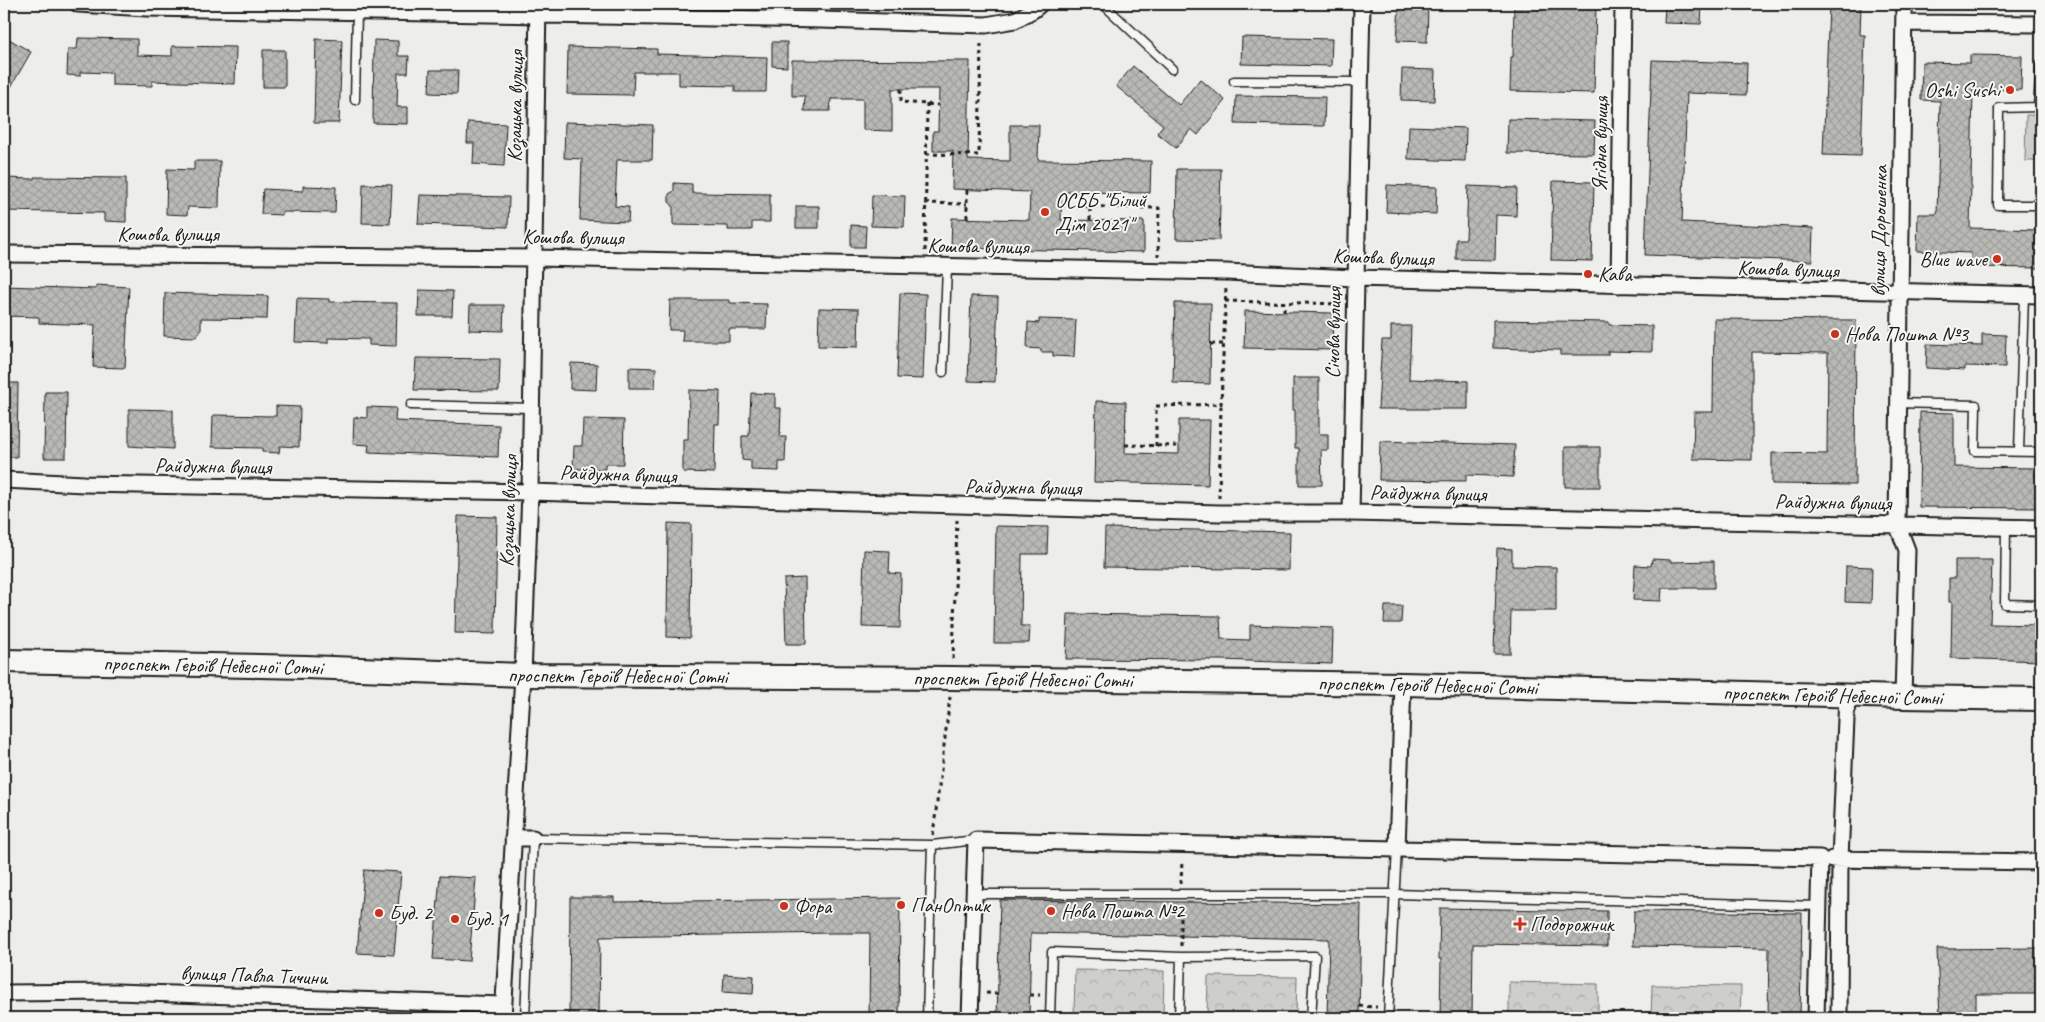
<svg xmlns="http://www.w3.org/2000/svg" width="2045" height="1022" font-family="Caveat,sans-serif">
  <style>
    .forest { fill: url(#forest-crowns); stroke: #757574 }
    .pitch { fill: #cececb; stroke: #757574 }
    .building { fill: url(#building-cross-hatch); stroke: #1c1c1c }
    .lines { fill: none; stroke-linecap: round; stroke-linejoin: round }
    .lane-casing { stroke: #1c1c1c; stroke-width: 11 }
    .street-casing { stroke: #1c1c1c; stroke-width: 19 }
    .secondary-casing { stroke: #1c1c1c; stroke-width: 26 }
    .path { stroke: #1c1c1c; stroke-width: 3; stroke-dasharray: 4 4; stroke-linecap: butt }
    .lane { stroke: #f6f6f2; stroke-width: 8 }
    .street { stroke: #f6f6f2; stroke-width: 15 }
    .secondary { stroke: #f6f6f2; stroke-width: 22 }
    .poi-dot { fill: #c8321e; stroke: #f6f6f2; stroke-width: 2 }
    .labels { text-anchor: middle; dominant-baseline: central; stroke-width: 4; stroke-linejoin: round; paint-order: stroke }
    .poi-label { font-size: 21px; fill: #1c1c1c; stroke: #f6f6f2; text-anchor: start }
    .street-label { font-size: 21px; fill: #1c1c1c; stroke: #f6f6f2 }
  </style>
  <defs>
    <pattern id="forest-crowns" width="20" height="18" patternUnits="userSpaceOnUse" patternTransform="scale(1.25)"><rect width="20" height="18" fill="#cececb"/><path d="M2 6a3 3 0 1 1 6 0M12 15a3 3 0 1 1 6 0" fill="none" stroke="#b0b0ae"/></pattern>
    <pattern id="building-cross-hatch" width="8" height="8" patternUnits="userSpaceOnUse" patternTransform="scale(1.25)"><rect width="8" height="8" fill="#b9b9b6"/><path d="M0 0l8 8M0 8l8-8" fill="none" stroke="#9e9e9c"/></pattern>
  </defs>
  <rect width="100%" height="100%" fill="#edede9"/>
  <filter id="ink" filterUnits="userSpaceOnUse"><feTurbulence type="fractalNoise" baseFrequency=".02" numOctaves="2"/><feDisplacementMap in="SourceGraphic" scale="10" xChannelSelector="R" yChannelSelector="G"/><feConvolveMatrix kernelMatrix="1 2 1 2 8 2 1 2 1" color-interpolation-filters="sRGB"/></filter>
  <g filter="url(#ink)">
    <!-- forest -->
    <path class="forest" d="M1075,970L1164,971L1163,1018H1074Z
      M1208,976L1297,977L1296,1018H1207Z
      M1509,982L1598,984V1018H1509Z
      M1652,985L1741,986L1740,1018H1651Z"/>
    <!-- pitch -->
    <path class="pitch" d="M2026,115H2041V161H2025Z"/>
    <!-- building -->
    <path class="building" d="M1399,4H1428L1427,42L1397,41Z
      M1514,4H1596L1594,93L1510,91L1511,57H1513Z
      M1665,4H1702L1701,24L1664,23Z
      M1861,4L1860,35H1865L1861,156L1823,155L1829,5Z
      M1242,37L1332,39L1331,66L1241,64Z
      M78,38L137,39V55L172,56V46L236,47L235,84L152,81V86L112,85V73L80,72V76L67,75L68,49H77Z
      M9,39L31,52L4,99V47Z
      M316,39L342,40L339,123H314Z
      M374,40L398,41V56H409L408,73H398L397,107H408V124L373,123Z
      M772,42H787V67L772,66Z
      M568,47L657,49V54L767,57L766,92H735V86L679,85V72H634L633,95L567,94Z
      M263,50H285V87H263Z
      M1970,55L2022,56L2021,90L1973,89L1970,228L2041,230V268L1970,267L1971,253L1917,251L1918,214H1937L1940,101L1921,100L1922,62L1970,63Z
      M792,60L970,61L968,160L1010,161V125H1039L1038,160L1151,161L1150,193L1062,192L1061,220L1144,221V252L951,248L952,218L1029,220L1030,192L952,189L953,151H933V131H938L939,89H892V131L863,130V99H831L830,111H804L805,96H792Z
      M1652,60L1747,63L1746,95L1687,93L1682,222L1813,228L1812,261L1645,255Z
      M1133,66L1179,105L1200,79L1225,100L1198,135L1191,129L1176,148L1157,133L1163,125L1116,86Z
      M1402,69L1435,70L1434,101L1401,100Z
      M430,70H458L457,94L429,93Z
      M1236,96L1325,97L1324,126L1235,124Z
      M1508,119L1595,121L1594,154L1507,153Z
      M468,122L506,124L504,166L473,164L474,143H467Z
      M565,122L653,125L652,160H617L615,206L629,207L628,222L580,220L582,159L564,158Z
      M1409,126L1466,128L1465,161L1408,159Z
      M194,161H220L219,208L188,207L187,215L166,214L167,169L194,170Z
      M1177,169H1221L1219,240L1176,239Z
      M34,177L126,178V222L104,221V213L4,211V178L34,179Z
      M1553,181L1594,182L1592,261L1551,260Z
      M674,183L692,184V193L770,194V222H752V230H728V226L673,225V206L669,202V194L674,191Z
      M363,184L392,185L390,224L362,223Z
      M1387,185L1437,187L1436,214L1386,212Z
      M303,186L336,187L335,213L282,212V215L261,214L263,189L303,191Z
      M1468,186L1517,188L1516,216L1496,215L1495,260L1456,259V239H1466Z
      M420,195L509,197L508,227L418,224Z
      M872,195L905,196L904,227L871,226Z
      M796,206H819V228H796Z
      M851,225L866,226L865,247H851Z
      M96,285L129,287L125,368L93,367L95,325L39,323V317L4,316V286L96,289Z
      M419,290L453,291L452,316H418Z
      M165,293L268,296L267,319L201,318V331L196,337L164,336Z
      M900,293L926,294L923,379L897,378Z
      M971,296L998,297L995,382L968,381Z
      M297,298L329,299V302L397,303L396,346L369,345V339L328,338V343L295,342Z
      M670,300H730V303L767,304L766,329H729V341H682L683,330H669Z
      M1175,303H1211L1210,384L1173,383Z
      M470,305H504L503,331L469,330Z
      M819,308L859,309L858,347L818,346Z
      M1245,311L1333,313L1332,350L1244,348Z
      M1039,319L1076,320L1074,357L1053,356V352H1041V349L1027,348L1028,322L1039,323Z
      M1714,319L1856,320L1855,485L1772,484V453L1827,454L1828,353L1752,352V460L1693,459L1694,412H1713Z
      M1493,320L1609,322V325L1652,326V352L1608,351V355H1560V350L1493,348Z
      M1391,326H1411L1409,379L1468,381V409H1378L1382,340H1391Z
      M1982,334L2006,335L2005,367L1965,366V370L1926,368L1927,344L1982,346Z
      M416,358L500,359L499,391L414,390Z
      M571,363L597,364L596,390L570,389Z
      M629,367L656,368L655,388H629Z
      M1293,378H1319V434H1328V450H1321L1322,485H1299V448H1295V410H1293Z
      M4,383H18L17,457H4Z
      M689,390L720,391L719,424H715L714,473L683,472V439H688Z
      M45,392H67L66,458H44Z
      M751,393L775,394V408H781L780,437H786L785,462H779V471L751,470V461L742,460V436H749Z
      M1096,401L1126,402L1125,453L1179,454V420H1210L1208,485L1094,482Z
      M276,406L300,407L299,447L280,446L279,453L262,452V448L212,447L213,415L276,416Z
      M367,407L396,408L395,421L499,425L498,457L368,452L369,445L353,444L354,417L367,418Z
      M129,409L173,410V449L129,446Z
      M1920,412L1954,413V467L2041,468V508L1919,507Z
      M583,419L624,420L623,464H605V469H573L574,446H582Z
      M1380,441L1515,445L1513,477L1466,475V481L1379,480Z
      M1565,447H1600V487H1565Z
      M458,516L497,517L495,634L455,633Z
      M668,523L691,524L690,638L667,637Z
      M996,526L1048,527L1047,554H1022L1021,626H1030L1029,643H994Z
      M1105,528L1290,532L1289,570L1104,567Z
      M1497,548L1512,549V566L1556,567V611H1511L1510,654H1494Z
      M864,550L890,551L889,573L901,574L900,628L862,627Z
      M1652,559L1671,560V562L1714,561V588H1662L1661,601L1633,600L1635,565L1651,566Z
      M1955,560H1992L1990,624L2041,625V661L1951,658L1952,602H1949V578H1955Z
      M1846,566L1872,567L1871,603L1845,602Z
      M805,578L806,644H786L784,579Z
      M1385,606H1402L1401,623H1384Z
      M1068,614L1220,616L1221,639L1250,640V625L1333,628L1332,664L1220,660L1066,659Z
      M364,870L401,872L394,955L357,953Z
      M440,876L476,878L469,961L433,959Z
      M570,897H614V902L900,898L899,1018H869L870,933H834L600,937L599,1018H569Z
      M1000,900L1361,904L1359,1018H1327L1329,939L1031,933L1029,1018H997Z
      M1440,908L1607,911V946L1473,944L1472,1018H1440L1441,959H1439Z
      M1634,911L1802,913L1800,1018H1768L1769,948L1633,946Z
      M2041,948V994H1976V1018H1940L1937,949Z
      M724,974L754,976L753,994L723,992Z"/>
    <g class="lines">
      <!-- lane casing -->
      <g class="lane-casing">
        <path id="lane" d="M1103,4L1172,69
          M821,20V4
          M2041,64L2038,107L1999,108L1998,205H2041
          M1234,81L1359,82
          M355,100L357,12
          M943,372L947,267
          M1898,403L1976,405L1975,451L2041,452
          M411,405L532,408
          M2019,451L2024,295
          M2006,527L2005,604L2041,605
          M975,894H1395L1819,906
          M525,1018L533,838L932,845L976,840
          M927,1018L932,845
          M1050,1018L1052,952L1181,957L1315,956L1311,1018
          M1179,1018L1181,957
          M1388,1018L1397,848"/>
      </g>
      <!-- street casing -->
      <g class="street-casing">
        <path id="street" d="M78,4L147,8L821,20L986,25L1015,20L1033,10L1040,4
          M1904,23L2041,24
          M4,254L534,258L1226,272L1355,278L2041,295
          M1619,285L1623,4
          M4,480L84,484L530,492L1219,513H1351L2041,528
          M1351,513L1362,4
          M1903,697L1907,550L1897,524L1904,4
          M513,838H533
          M1397,848L1403,684
          M1832,859L2041,862
          M4,993L116,992L503,1005
          M503,1018L523,675L530,492L538,4
          M970,1018L976,840L1820,858L1816,1018
          M1839,1018L1840,859L1847,696"/>
      </g>
      <!-- secondary casing -->
      <g class="secondary-casing">
        <g id="secondary">
          <path id="s1" d="M4,661L306,667L523,675L952,678L1403,684L1903,697L2041,699"/>
        </g>
      </g>
      <!-- path -->
      <path class="path" d="M901,89V102L938,105
        M926,154L979,155L981,41
        M1090,192V220
        M925,203L967,204
        M1061,206L1159,208L1158,256
        M967,218V190
        M925,251L927,104
        M1225,301L1342,304
        M1284,312V302
        M1211,344H1223
        M1125,445L1179,446
        M1156,446V406L1221,404L1226,287
        M1219,498L1221,404
        M953,659L957,520
        M933,835L950,697
        M1181,884L1182,860
        M1181,946V905
        M986,993L998,994
        M1030,995H1040
        M1359,1006L1377,1007"/>
      <!-- lane -->
      <use href="#lane" class="lane"/>
      <!-- street -->
      <use href="#street" class="street"/>
      <!-- secondary -->
      <use href="#secondary" class="secondary"/>
    </g>
  </g>
  <!-- markers -->
  <g class="poi-dot">
    <circle cx="2010" cy="90" r="5"/>
    <circle cx="1045" cy="212" r="5"/>
    <circle cx="1997" cy="259" r="5"/>
    <circle cx="1588" cy="274" r="5"/>
    <circle cx="1835" cy="334" r="5"/>
    <circle cx="901" cy="905" r="5"/>
    <circle cx="784" cy="906" r="5"/>
    <circle cx="1051" cy="911" r="5"/>
    <circle cx="379" cy="913" r="5"/>
    <circle cx="455" cy="919" r="5"/>
    <path d="M1517.5 916.5h5v5h5v5h-5v5h-5v-5h-5v-5h5z"/>
  </g>
  <g class="labels">
    <!-- poi labels -->
    <g class="poi-label">
      <text x="2000" y="90" text-anchor="end">Oshi Sushi</text>
      <text x="1055" y="200">ОСББ "Білий<tspan x="1055" dy="24">Дім 2021"</tspan></text>
      <text x="1987" y="259" text-anchor="end">Blue wave</text>
      <text x="1598" y="274">Кава</text>
      <text x="1845" y="334">Нова Пошта №3</text>
      <text x="911" y="905">ПанОптик</text>
      <text x="794" y="906">Фора</text>
      <text x="1061" y="911">Нова Пошта №2</text>
      <text x="389" y="913">Буд. 2</text>
      <text x="465" y="919">Буд. 1</text>
      <text x="1530" y="924">Подорожник</text>
    </g>
    <!-- street labels -->
    <g class="street-label">
      <text transform="translate(515 106) rotate(-89)">Козацька вулиця</text>
      <text transform="translate(1600 144) rotate(-89)">Ягідна вулиця</text>
      <text transform="translate(1879 231) rotate(-89)">вулиця Дорошенка</text>
      <text x="168" y="234">Кошова вулиця</text>
      <text transform="translate(573 237) rotate(1)">Кошова вулиця</text>
      <text transform="translate(978 246) rotate(1)">Кошова вулиця</text>
      <text transform="translate(1383 257) rotate(2)">Кошова вулиця</text>
      <text transform="translate(1788 269) rotate(2)">Кошова вулиця</text>
      <text transform="translate(1333 333) rotate(-89)">Січова вулиця</text>
      <text transform="translate(213 466) rotate(1)">Райдужна вулиця</text>
      <text transform="translate(618 474) rotate(2)">Райдужна вулиця</text>
      <text transform="translate(1023 487) rotate(1)">Райдужна вулиця</text>
      <text transform="translate(1428 493) rotate(1)">Райдужна вулиця</text>
      <text transform="translate(1833 502) rotate(1)">Райдужна вулиця</text>
      <text transform="translate(508 511) rotate(-88)">Козацька вулиця</text>
      <text stroke="none"><textPath href="#s1" startOffset="209">проспект Героїв Небесної Сотні</textPath></text>
      <text stroke="none"><textPath href="#s1" startOffset="614">проспект Героїв Небесної Сотні</textPath></text>
      <text stroke="none"><textPath href="#s1" startOffset="1019">проспект Героїв Небесної Сотні</textPath></text>
      <text stroke="none"><textPath href="#s1" startOffset="1424">проспект Героїв Небесної Сотні</textPath></text>
      <text stroke="none"><textPath href="#s1" startOffset="1829">проспект Героїв Небесної Сотні</textPath></text>
      <text transform="translate(254 975) rotate(2)">вулиця Павла Тичини</text>
    </g>
  </g>
  <!-- margin -->
  <rect width="2045" height="1022" fill="none" stroke="#f6f6f2" stroke-width="20"/>
  <rect x="10" y="10" width="2025" height="1002" fill="none" stroke="#1c1c1c" stroke-width="2" filter="url(#ink)"/>
</svg>
